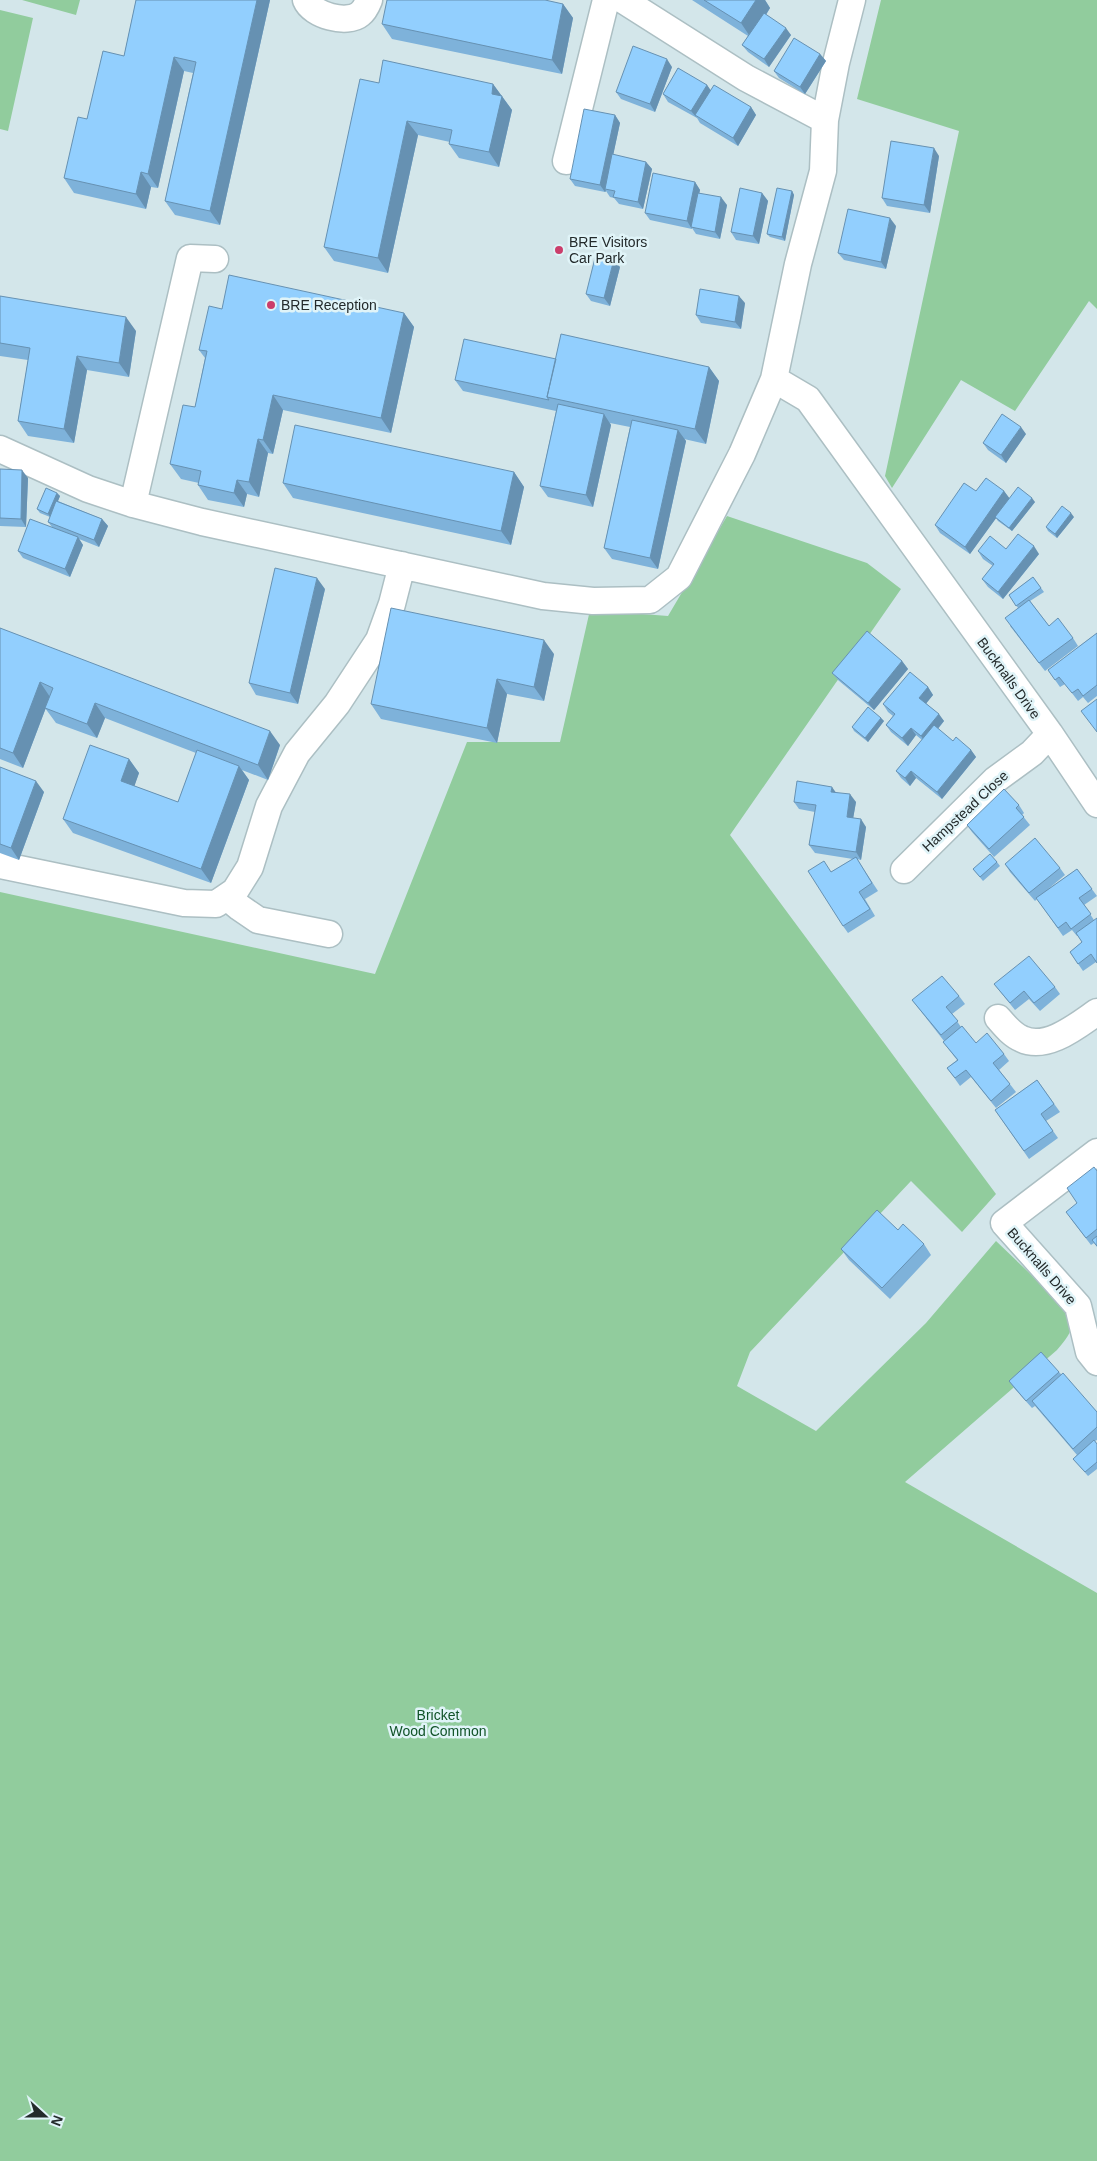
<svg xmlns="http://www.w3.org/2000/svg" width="1097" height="2161" font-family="Arial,sans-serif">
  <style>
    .green { fill: #91cc9d }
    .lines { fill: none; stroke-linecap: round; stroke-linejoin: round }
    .minor-casing { stroke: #acbfc3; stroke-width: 29 }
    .minor { stroke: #fff; stroke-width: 26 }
    .wall { fill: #7eb2da }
    .shaded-wall { fill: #6691b2 }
    .building { fill: #92cffe; stroke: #6691b2 }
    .poi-dot { fill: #cb3e6b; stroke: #e0f4f8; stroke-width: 2 }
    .labels { text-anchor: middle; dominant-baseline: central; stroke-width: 5; stroke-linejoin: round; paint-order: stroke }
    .poi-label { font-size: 14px; fill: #232a2b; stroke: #e0f4f8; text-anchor: start }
    .street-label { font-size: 14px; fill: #232a2b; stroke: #e0f4f8 }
    .park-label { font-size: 14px; fill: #105328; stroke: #e0f4f8 }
  </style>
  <rect width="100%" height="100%" fill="#d3e6ea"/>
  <!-- green -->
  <path class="green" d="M22,0H80L76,15Z
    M881,0H1097V309L1089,301L1015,411L961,380L892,488L885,476L959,131L857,99Z
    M0,10L33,18L8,131L0,129Z
    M727,516L867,563L901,589L730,835L996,1194L962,1232L911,1181L750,1352L737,1386L816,1431L926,1323L996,1241L1068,1310C1075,1330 1070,1334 1057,1350L905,1482L1097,1593V2161H0V892L375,974L467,742H560L590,610L668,616Z"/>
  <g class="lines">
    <!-- minor casing -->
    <g class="minor-casing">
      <path id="minor" d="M306,0C312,15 347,25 360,14C364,11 367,5 369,0
        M825,120L836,63L852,0
        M566,161L606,0
        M774,379L808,399L1050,734L1097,804
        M0,449L88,489L133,504L202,522L543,596L593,601L650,600L679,577L742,454L774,379L798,264L823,171L825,120L746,78L623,0
        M133,504L190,258L215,259
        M0,865L184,903L216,904L235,891L250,867L269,806L297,753L337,704L379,640L392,604L402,565
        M904,870L995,780L1032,753L1050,734
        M227,897L239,907L258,920L329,934
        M998,1018C1005,1026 1012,1035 1022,1039C1047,1051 1078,1025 1097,1012
        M1097,1152L1004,1223L1078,1306L1089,1352L1097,1362"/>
    </g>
    <!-- minor -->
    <use href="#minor" class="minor"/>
  </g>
  <!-- wall -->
  <path class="wall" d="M136,0H270L220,225L175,215L165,201L193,73L184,71L158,188L151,187L146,209L74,193L64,178L87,119L124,56Z
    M692,0H765L770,8L766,15L791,35L769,67L748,52L742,45L748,36Z
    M563,4L573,18L562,74L392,39L382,24Z
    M820,54L826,61L805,94L779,78L774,71Z
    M672,67L655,112L621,99L616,92Z
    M379,83L493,84L512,110L499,167L459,158L449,144L450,142L418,135L388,273L334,261L324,247Z
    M707,85L710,90L751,107L756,115L738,146L700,123L697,118L668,102L663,94Z
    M615,115L620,123L613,155L646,162L652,169L643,209L619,204L614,198L610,197L606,191L605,192L575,186L570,179Z
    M939,156L930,213L887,206L882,198Z
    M695,182L700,190L699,193L727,205L720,239L696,234L692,228V229L650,220L645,213Z
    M792,191L794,195L785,241L770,237L767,234Z
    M762,193L768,201L759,244L736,240L731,232Z
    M896,226L886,269L844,260L838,253Z
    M620,267L610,306L591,301L586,294Z
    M0,296L136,331L129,377L87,370L74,443L28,436L18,421L28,360L0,356Z
    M745,303L741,329L701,323L696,315Z
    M222,309L404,313L414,327L391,433L283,410L273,454L268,453L259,497L247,494L244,507L208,500L198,485L199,483L181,479L170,464L195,407L205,358L199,350Z
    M556,359L709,367L719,381L706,444L684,439L686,441L658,569L612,559L604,548L630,427L610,423L611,425L593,507L548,497L540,486L556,411L463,391L455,380Z
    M1026,434L1006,463L988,450L983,443Z
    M0,469L28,478L26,527L0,526Z
    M514,472L524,487L511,545L293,498L283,483Z
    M976,491H1004L1009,498L1035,502L1012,531L998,521L996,518L970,554L940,533L935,525Z
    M57,493L60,496L58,501L102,519L108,526L99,547L79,539L83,545L70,577L23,558L18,551L52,527L48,522L50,517L40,513L37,509Z
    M1074,517L1057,538L1048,531L1046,527Z
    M1006,549L1039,554L1003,599L988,587L982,579L993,566L983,559L978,551Z
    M1033,577L1044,592L1030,601L1049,626L1073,638L1078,646L1045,671L1010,626L1018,608L1009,595Z
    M325,589L298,704L256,695L249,683Z
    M0,628L280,745L268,780L242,770L249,780L211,883L73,833L63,819L129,759L139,773L134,786L178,802L196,753L105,718L97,738L56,723L45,708L50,697L23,768L0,759Z
    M1097,633V696L1088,703L1083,697L1078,701L1065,684L1060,687L1048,670Z
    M554,654L544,701L507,694L497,743L381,719L371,704Z
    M902,661L908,669L874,710L838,680L832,673Z
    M928,687L933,695L926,703L944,721L938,729L953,741L971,750L976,757L942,799L916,778L910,786L901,778L896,771L922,740L916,735L908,746L891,732L886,725L893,716L888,712L883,704Z
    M881,718L884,721L868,742L854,731L852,727Z
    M0,767L44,792L19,860L0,853Z
    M836,792L856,802L853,818L866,827L861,860L857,859L878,891L865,899L875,916L848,933L843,926L831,872L853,859L815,853L809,845L815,812L799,809L794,802Z
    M1019,805L1024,813L1022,815L1030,825L994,857L972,832L967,825Z
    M997,862L1000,866L983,881L973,869Z
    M1005,864L1060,868L1065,875L1047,890L1077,869L1097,896L1084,905L1094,920L1096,962L1083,971L1070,952L1082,942L1078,936H1077L1072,930L1063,936L1037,899L1035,901L1010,872Z
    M994,984L1055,987L1060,994L1040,1011L1029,999L1015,1010Z
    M959,996L965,1004L952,1014L961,1027L976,1043L1004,1054L1009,1061L999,1070L1016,1092L996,1108L971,1077L960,1086L953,1076L947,1068L957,1060L943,1042L944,1041L912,1000Z
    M1037,1080L1060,1112L1046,1121L1058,1138L1029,1159L995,1110Z
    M1097,1171V1247L1094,1243L1091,1245L1071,1219L1077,1203Z
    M898,1230L924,1244L931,1255L890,1299L849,1260L841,1249Z
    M1059,1372L1097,1412V1440L1095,1441L1097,1444V1469L1088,1476L1073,1459L1077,1455L1035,1406L1032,1408L1014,1388L1009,1381Z"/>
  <!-- shaded-wall -->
  <path class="shaded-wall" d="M257,0H270L220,225L210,211Z
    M756,0H765L770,8L751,38L741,23Z
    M563,4L573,18L562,74L552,60Z
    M786,28L791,35L769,67L764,59Z
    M820,54L826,61L805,94L800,87Z
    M174,57L184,71L158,188L148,174Z
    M667,59L672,67L655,112L650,104Z
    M493,84L512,110L499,167L489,152L492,94Z
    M707,85L712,92L695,115L697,118L691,111Z
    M751,107L756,115L738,146L733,138Z
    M615,115L620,123L606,189H605L606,191L605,192L600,185Z
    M407,121L418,135L388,273L378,258Z
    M934,148L939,156L930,213L924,205Z
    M646,162L652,169L643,209L638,202Z
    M141,172L151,187L146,209L136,194Z
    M695,182L700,190L692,227H691L692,229L687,221Z
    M792,191L794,195L785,241L782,237Z
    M762,193L768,201L759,244L753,236Z
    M721,197L727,205L720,239L715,232Z
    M890,218L896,226L886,269L881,262Z
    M614,259L620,267L610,306L604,298Z
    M739,296L745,303L741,329L735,322Z
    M404,313L414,327L391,433L381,418Z
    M126,317L136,331L129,377L119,363Z
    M77,356L87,370L74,443L64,429Z
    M709,367L719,381L706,444L695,429Z
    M273,395L283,410L273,454L263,440Z
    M604,414L611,425L593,507L586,495Z
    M1021,427L1026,434L1006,463L1001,455Z
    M678,430L686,441L658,569L650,558Z
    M258,439L268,453L259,497L249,482Z
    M22,470L28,478L26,527L21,519Z
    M514,472L524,487L511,545L501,531Z
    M237,480L247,494L244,507L234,493Z
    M1004,491L1010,499L970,554L965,547Z
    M57,493L60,496L51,518L48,514Z
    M1032,498L1035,502L1012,531L1009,528Z
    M1071,513L1074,517L1057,538L1055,534Z
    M102,519L108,526L99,547L94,540Z
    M78,537L83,545L70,577L65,569Z
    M1034,546L1039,554L1003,599L998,592Z
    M317,578L325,589L298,704L290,693Z
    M544,640L554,654L544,701L534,687Z
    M902,661L908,669L874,710L868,703Z
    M497,679L507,694L497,743L487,728Z
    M40,682L50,697L23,768L13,753Z
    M928,687L933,695L925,705L919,698Z
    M95,703L105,718L97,738L87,724Z
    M939,714L944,721L926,743L921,736Z
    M881,718L884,721L868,742L865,738Z
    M911,728L916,735L908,746L902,738Z
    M270,731L280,745L268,780L258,765Z
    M971,750L976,757L942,799L937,792Z
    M129,759L139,773L131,796L121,781Z
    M239,766L249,780L211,883L201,869Z
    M911,771L916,778L910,786L905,778Z
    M36,781L44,792L19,860L11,848Z
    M832,787L837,794L831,792Z
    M850,794L856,802L852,825L847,817Z
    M861,819L866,827L861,860L856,852Z"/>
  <!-- building -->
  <path class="building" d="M136,0H257L210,211L165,201L196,62L174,57L148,174L141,172L136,194L64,178L78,117L87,119L103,51L124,56Z
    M387,0H545L563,4L552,60L382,24Z
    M704,0H756L741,23Z
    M764,13L786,28L764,59L742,45Z
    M794,38L820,54L800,87L774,71Z
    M633,46L667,59L650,104L616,92Z
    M383,60L493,84L492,94L502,96L489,152L449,144L452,130L407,121L378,258L324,247L360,79L379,83Z
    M678,68L707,85L691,111L663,94Z
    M714,85L751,107L733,138L695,115Z
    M584,109L615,115L600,185L570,179Z
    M891,141L934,148L924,205L882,198Z
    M612,154L646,162L638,202L613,197L615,191L605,189Z
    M653,173L695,182L687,221L645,213Z
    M740,188L762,193L753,236L731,232Z
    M777,188L792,191L782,237L767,234Z
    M698,193L721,197L715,232L691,227Z
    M848,209L890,218L881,262L838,253Z
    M596,254L614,259L604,298L586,294Z
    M229,275L404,313L381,418L273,395L263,440L258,439L249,482L237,480L234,493L198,485L201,471L170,464L183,405L195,407L207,351L199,350L209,306L222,309Z
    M700,289L739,296L735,322L696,315Z
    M0,296L126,317L119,363L77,356L64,429L18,421L30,348L0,343Z
    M561,334L709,367L695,429L547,397Z
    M464,339L556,359L547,397L549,400L455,380Z
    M558,404L604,414L586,495L540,486Z
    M1002,414L1021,427L1001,455L983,443Z
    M632,420L678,430L650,558L604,548Z
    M295,425L514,472L501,531L283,483Z
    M0,469L22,470L21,519L0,518Z
    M986,478L1004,491L965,547L935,525L964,483L976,491Z
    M1018,487L1032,498L1009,528L995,517Z
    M46,488L57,493L48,514L37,509Z
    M56,501L102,519L94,540L48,522Z
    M1062,506L1071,513L1055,534L1046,527Z
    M30,519L78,537L65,569L18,551Z
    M1018,534L1034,546L998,592L982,579L994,564L978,551L990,536L1006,549Z
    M275,568L317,578L290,693L249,683Z
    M1033,577L1041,588L1016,606L1009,595Z
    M1029,600L1049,626L1058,618L1073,638L1039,663L1005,618Z
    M391,608L544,640L534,687L497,679L487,728L371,704Z
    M0,628L270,731L258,765L95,703L87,724L45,708L53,688L40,682L13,753L0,748Z
    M867,631L902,661L868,703L832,673Z
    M1097,633V685L1083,696L1078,689L1072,693L1059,677L1055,680L1048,670Z
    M910,672L928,687L919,698L939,714L921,736L911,728L902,738L886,725L895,714L883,704Z
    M1097,699V732L1081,711Z
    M868,707L881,718L865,738L852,727Z
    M934,725L953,741L956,737L971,750L937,792L911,771L905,778L896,771Z
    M90,745L129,759L121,781L178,802L197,750L239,766L201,869L63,819Z
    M0,767L36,781L11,848L0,844Z
    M797,781L832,787L831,792L850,794L847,817L861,819L856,852L809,845L816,805L794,802Z
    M1004,789L1019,805L1016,808L1024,817L989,849L967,825Z
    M1035,838L1060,868L1029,893L1005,864Z
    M990,854L997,862L980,877L973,869Z
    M856,857L872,883L859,892L870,909L843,926L808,871L824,861L831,872Z
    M1077,869L1092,889L1079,898L1091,914L1071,929L1066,922L1058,928L1036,898Z
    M1097,918V963L1091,954L1078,964L1070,952L1082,942L1076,933Z
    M1029,956L1055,987L1034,1003L1024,991L1010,1003L994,984Z
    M942,976L959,996L946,1007L958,1021L941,1035L912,1000Z
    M962,1026L976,1043L987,1033L1004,1054L993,1063L1010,1084L991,1101L966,1070L955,1078L947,1068L958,1060L943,1042Z
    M1037,1080L1054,1104L1041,1114L1053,1131L1024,1151L995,1110Z
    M1094,1167L1097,1171V1229L1086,1238L1066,1212L1077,1203L1067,1188Z
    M877,1210L898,1230L903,1224L924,1244L882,1288L841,1249Z
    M1097,1236V1246L1092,1240Z
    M1041,1352L1059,1372L1026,1401L1009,1381Z
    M1063,1373L1097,1412V1427L1073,1449L1032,1401Z
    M1094,1440L1097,1444V1462L1085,1472L1073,1459Z"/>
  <!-- markers -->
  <g class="poi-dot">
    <circle cx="559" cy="250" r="5"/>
    <circle cx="271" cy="305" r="5"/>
  </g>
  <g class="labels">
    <!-- poi labels -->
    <g class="poi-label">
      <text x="569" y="242">BRE Visitors<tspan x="569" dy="16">Car Park</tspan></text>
      <text x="281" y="305">BRE Reception</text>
    </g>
    <!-- street labels -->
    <g class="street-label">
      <text transform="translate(1009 678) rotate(54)">Bucknalls Drive</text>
      <text transform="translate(965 811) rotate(-43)">Hampstead Close</text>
      <text transform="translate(1042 1266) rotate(49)">Bucknalls Drive</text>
    </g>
    <!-- park labels -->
    <g class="park-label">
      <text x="438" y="1715">Bricket<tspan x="438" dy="16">Wood Common</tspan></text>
    </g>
  </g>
  <!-- north arrow -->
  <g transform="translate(45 2116) rotate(111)" stroke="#e0f4f8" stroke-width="4" paint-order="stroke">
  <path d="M0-4L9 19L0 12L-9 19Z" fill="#232a2b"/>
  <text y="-8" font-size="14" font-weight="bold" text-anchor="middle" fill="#232a2b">N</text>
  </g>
</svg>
